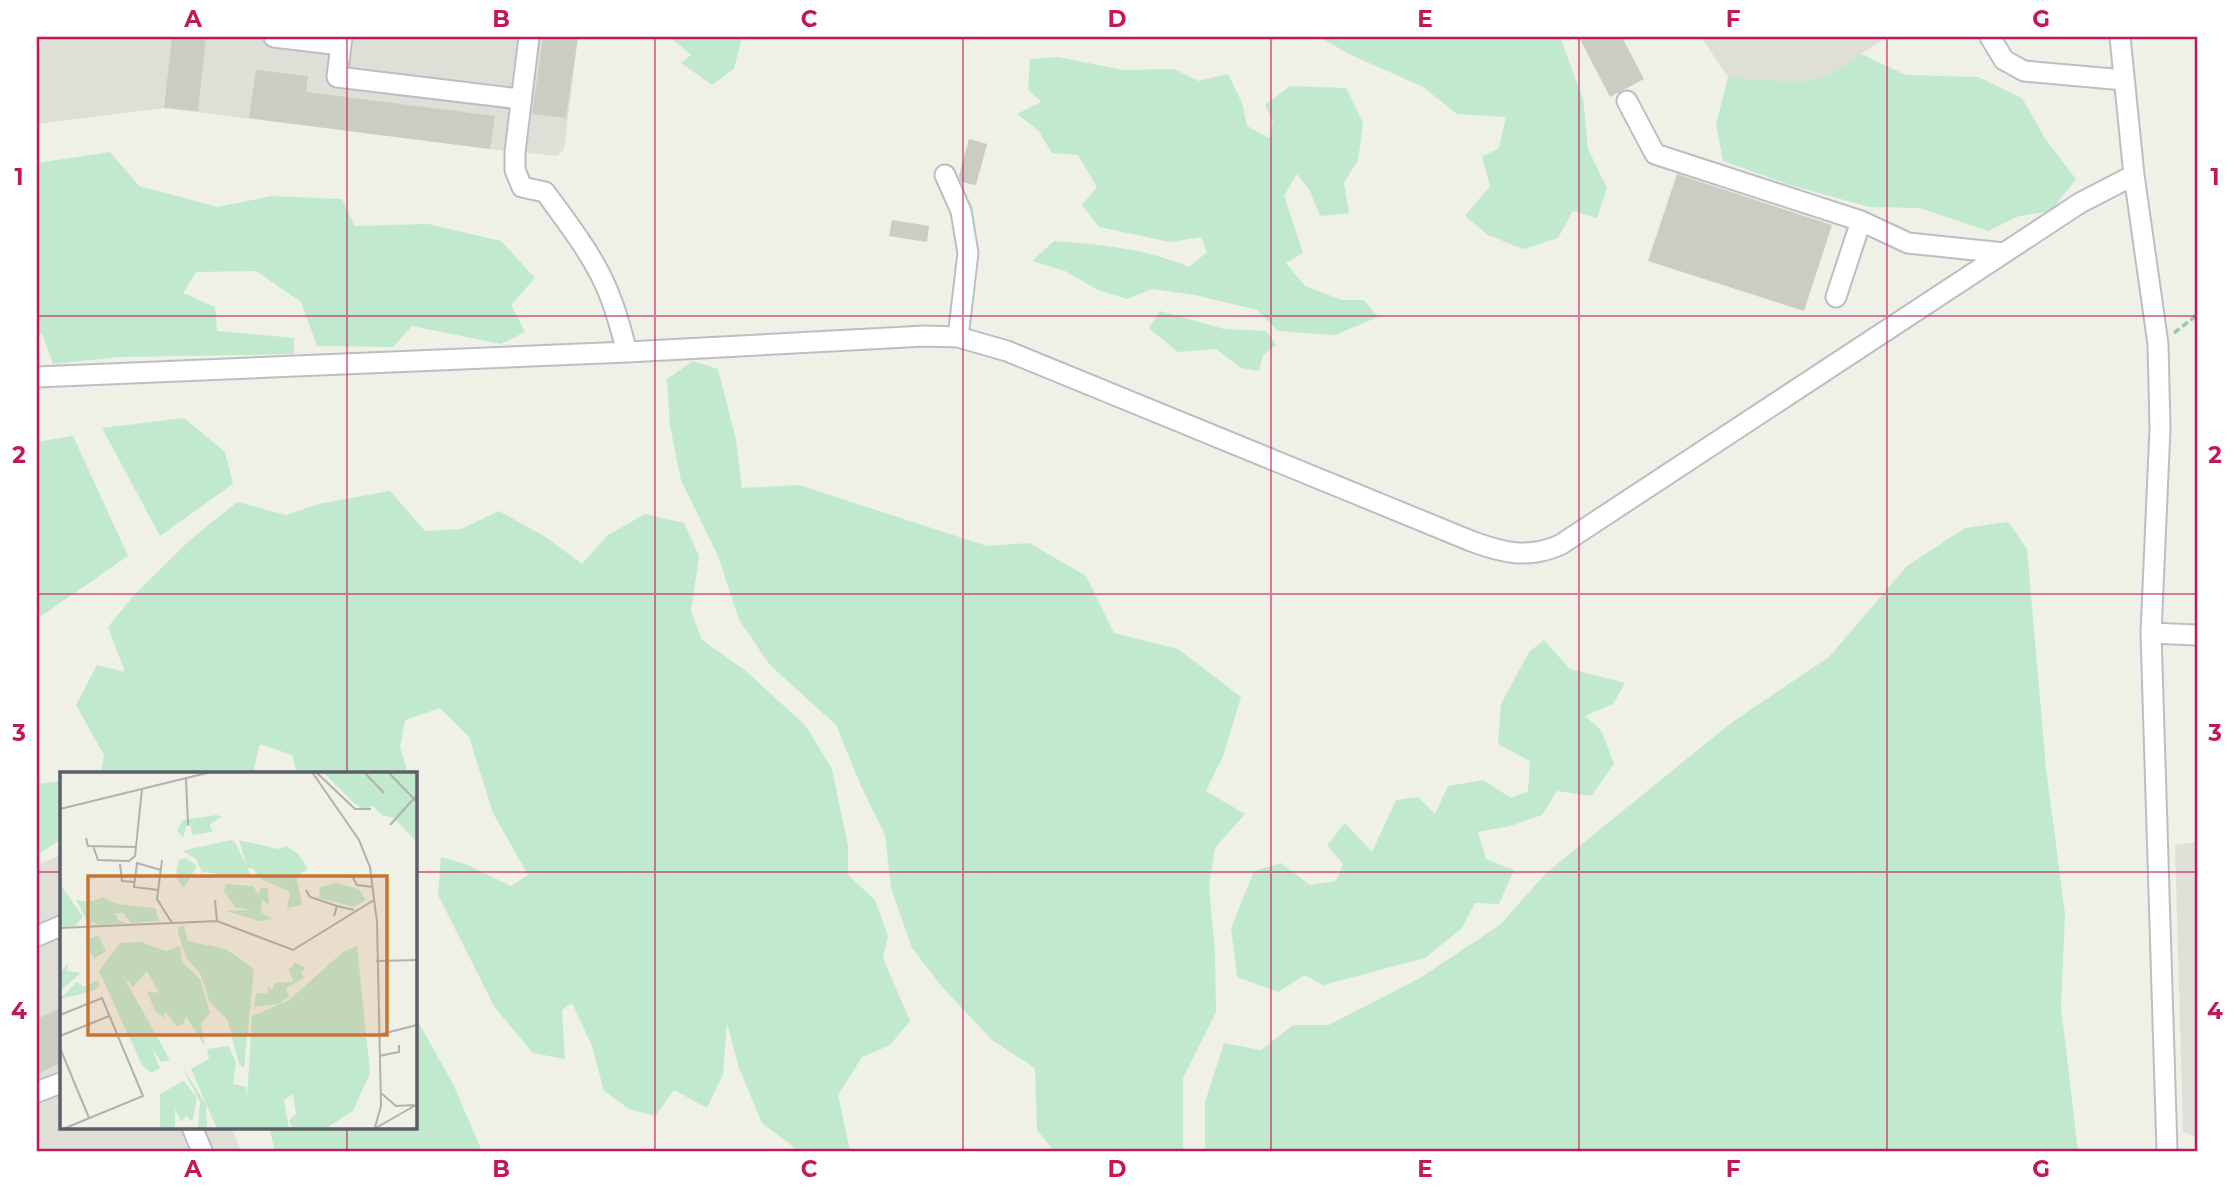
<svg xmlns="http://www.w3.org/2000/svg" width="2234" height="1188" font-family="Montserrat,sans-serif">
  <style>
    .industrial { fill: #dfdfd8 }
    .green { fill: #c1e9ce }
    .building { fill: #cbccc2 }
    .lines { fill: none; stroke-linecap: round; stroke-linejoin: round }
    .minor-casing { stroke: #bdbdc5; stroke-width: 23 }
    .path { stroke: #99cab8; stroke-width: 3.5; stroke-dasharray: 7 3.5; stroke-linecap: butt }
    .minor { stroke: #fff; stroke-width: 19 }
    .grid { fill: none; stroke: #c2185b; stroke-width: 2; stroke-opacity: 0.55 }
    .inset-road { fill: none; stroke: #b1b2af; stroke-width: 2 }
    .view { fill: #c7743a; fill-opacity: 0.15; stroke: #c7743a; stroke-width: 3.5 }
    .inset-edge { fill: none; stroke: #5d5e67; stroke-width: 3.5 }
    .neatline { fill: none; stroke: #c2185b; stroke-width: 2.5 }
    .grid-label { font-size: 23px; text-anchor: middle; font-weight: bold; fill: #c2185b }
  </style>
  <rect width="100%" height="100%" fill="#eff0e6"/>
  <!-- industrial -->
  <path class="industrial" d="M37,37H578L564,149L557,156L490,149L164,108L37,124Z
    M1701,37H1887L1827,76L1798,82L1728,77Z
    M2197,842V1137L2183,1132L2175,845Z
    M61,855V1127H231L241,1151H37V865Z"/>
  <!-- green -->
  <path class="green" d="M670,37H742L734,69L712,85L681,63L691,55Z
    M1319,37H1560L1583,99L1588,149L1607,188L1597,218L1573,211L1558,238L1523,249L1488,235L1465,216L1490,186L1482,157L1499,148L1506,117L1457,114L1423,87L1349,54Z
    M1861,54L1906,75L1978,77L2022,98L2046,140L2076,179L2051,211L2019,216L1988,231L1920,208L1869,207L1790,185L1723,161L1716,125L1728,77L1798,82L1827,76Z
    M1058,57L1123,70L1174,69L1198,81L1228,74L1242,103L1247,126L1269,138L1273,122L1265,105L1290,86L1346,88L1363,123L1358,160L1344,183L1349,213L1320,216L1310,191L1297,174L1284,196L1303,253L1286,263L1305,286L1342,300H1364L1378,317L1335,335L1278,331L1257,310L1195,295L1152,289L1127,299L1098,290L1065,271L1032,261L1054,241C1102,245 1144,248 1189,267L1207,252L1201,237L1170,242L1099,227L1082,205L1097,187L1078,155L1052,153L1038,130L1017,114L1041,102L1028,90L1030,59Z
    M110,152L139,186L218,207L272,196L342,199L355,226L428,224L501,241L535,278L511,305L525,332L501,344L412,326L393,347L317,346L301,302L256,271L196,272L183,293L215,307L217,331L294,338V354L120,357L53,364L42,333L37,336V163Z
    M1160,311L1224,329L1267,331L1276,345L1263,355L1259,371L1241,368L1216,349L1178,352L1149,328Z
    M693,361L718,369L736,440L742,488L799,485L987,546L1029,543L1086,576L1114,633L1178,649L1241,697L1223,756L1206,791L1245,814L1215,848L1209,886L1215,952L1216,1012L1183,1078V1151H1054L1037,1130L1035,1068L992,1040L943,988L912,948L891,888L885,835L861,786L836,725L770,665L739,620L718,556L681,480L670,426L667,379Z
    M184,418L225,452L233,484L160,536L102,428Z
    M73,436L128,556L41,616L37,607V442Z
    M390,491L425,531L461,529L499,511L544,536L582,564L608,535L645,514L684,523L699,556L691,611L702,640L747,672L806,726L832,769L848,846V875L875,900L888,936L883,958L910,1021L890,1045L862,1057L838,1095L850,1151H799L762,1123L739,1068L727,1023L723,1074L707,1108L674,1090L655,1116L629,1109L604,1091L592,1046L572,1003L562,1010L565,1059L533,1053L495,1008L438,895L441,857L468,865L511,886L528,875L493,813L469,737L440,708L405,720L400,747L408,773H297L292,755L260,744L254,768L258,773H101L104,755L76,705L97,665L125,672L108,627L134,595L190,540L237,502L286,515L318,504Z
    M2008,522L2027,549L2046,768L2065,914L2061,1007L2078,1151H1205V1102L1224,1043L1261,1050L1293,1025H1329L1420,978L1500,925L1545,874L1731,723L1829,657L1907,566L1965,528Z
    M1544,640L1570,669L1625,683L1613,704L1585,716L1601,730L1614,764L1591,796L1557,791L1542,815L1510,826L1478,832L1486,859L1514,870L1499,904L1475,903L1462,928L1425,958L1323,985L1305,975L1278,992L1237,977L1231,928L1254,871L1281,863L1310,885L1336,881L1343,864L1327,845L1345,823L1372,852L1396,800L1418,797L1435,814L1448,786L1483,780L1511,798L1528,791L1530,761L1498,744L1501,704L1529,652Z
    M61,781V839L37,855V784Z
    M415,1016L453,1084L482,1151H275L269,1127H415Z"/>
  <!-- building -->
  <path class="building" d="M172,37H206L198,111L164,108Z
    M543,37H578L566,118L532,114Z
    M1579,37H1622L1644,79L1610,97Z
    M256,70L308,76L306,92L495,116L490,149L249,118Z
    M969,139L987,144L976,185L961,182L959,176Z
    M1677,174L1832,225L1804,311L1648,261Z
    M892,220L929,226L927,242L889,236Z
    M61,1008V1063L37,1074V1019Z"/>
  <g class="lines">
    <!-- minor casing -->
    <g class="minor-casing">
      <path id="minor" d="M274,37L341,45
        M342,37L337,77L520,99
        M529,37L515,152V170L522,187L545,192C564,218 585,245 600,274C613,299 620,326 627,352
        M1990,37L2004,60L2024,71L2124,80
        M2120,37L2134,175L2158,344L2160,428L2151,633L2167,1151
        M1627,101L1655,154L1861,221
        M945,175L961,211L968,253L958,337
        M1836,297L1861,221L1908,243L2004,253
        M37,377L627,352L925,336L958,337L1007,351L1471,541C1503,553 1528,559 1560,545L2080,203L2134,175
        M2151,633L2197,635
        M37,936L61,926
        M37,1092L61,1083
        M192,1127L202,1151"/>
    </g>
    <!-- path -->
    <path class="path" d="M2174,333L2197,315"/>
    <!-- minor -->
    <use href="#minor" class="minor"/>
  </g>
  <!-- grid -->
  <path class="grid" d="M347,37V773M655,37V1151M963,37V1151M1271,37V1151M1579,37V1151M1887,37V1151M37,316H2197M37,594H2197M37,872H61M415,872H2197M347,1127V1151"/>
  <!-- overview -->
  <g transform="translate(60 772)">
    <rect width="357" height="357" fill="#eff0e6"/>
    <path d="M263,0H357V70L334,46L322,43L313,34L304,37L295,32ZM157,43L162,45L150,52L152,60L132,63L131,54H126L123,66L117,58L123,48ZM170,68L175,70L187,95L179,68L218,77L226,74L238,82L248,97L236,104L242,133L227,136L230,120L201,107L193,97L188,96L191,106L142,100L136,87L122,79ZM126,86L137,94L124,116L116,106L117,96L119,88ZM277,111L299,117L306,128L294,135L259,126L260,115ZM0,112L23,145L15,154L0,155ZM166,112L193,114L198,122L201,116H208L209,133L202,128L201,140L213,147L199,149L166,139L190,138L175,135L164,119ZM43,125L57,132L95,136L99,149L71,151L63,141H55L58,148L68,152L36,153L34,149L29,153L16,128L29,130ZM124,154L128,169L166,177L194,197L184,296L179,292L167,247L150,231L140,201L127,187L118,161V155ZM38,163L46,179L34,187L25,169ZM81,170L106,179L120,174L122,190L140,207L150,241L141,251L145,275L126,244L123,252L116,254L105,239L104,246L95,239L87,219L99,221L87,199L73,215L63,204L110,288L101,290L91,274L100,296L91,301L82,293L39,199L60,171ZM297,174L310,301L293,339L265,357H232L229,348L236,342L233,322L224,328L229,357H157L131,297L149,287L147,277L169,274L176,291L173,312L186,315L187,327L192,244L229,228L283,180ZM235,190L246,196L241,200L244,206L226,216L229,225L219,232L194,235L196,221L207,222L208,214L212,218L215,211L233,210L229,198ZM8,191L7,199L21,201L0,219V201ZM38,208L40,214L33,219L0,227L17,210L24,215ZM122,295L146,332L147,357H138L140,330ZM124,309L137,326L133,347L130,349L127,343L121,350L115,337V357H100V322Z" fill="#c1e9ce"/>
    <path class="inset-road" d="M252,0L299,68L310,95L317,150L321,334L315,355M256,0L295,37H311M304,0L324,21M328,0L357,30M126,6L128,53M0,37L151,0M330,53L357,23M26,66L28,74L76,75M33,74L38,88L69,89L75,84L82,17M102,88L97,127L112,151M60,92L62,109L74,110M292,104L297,113L313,115M98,118L74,115L77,91L101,98M246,118L250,125L277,134M155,128L157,149M274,144L277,134L294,138M0,156L157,149L233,178L314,128M316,189L357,188M0,243L42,226L83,324L3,357M318,263L357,253M0,264L49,244M0,276L29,346M319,284L339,280V273M321,321L336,334L354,333M314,357L356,333"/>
    <path class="view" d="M28,104H327V263H28Z"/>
    <rect width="357" height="357" class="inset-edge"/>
  </g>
  <!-- border -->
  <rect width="2234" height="1188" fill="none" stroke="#ffffff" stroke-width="77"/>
  <rect x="38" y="38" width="2158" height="1112" class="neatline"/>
  <g class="grid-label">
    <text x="193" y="27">A</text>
    <text x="501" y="27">B</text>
    <text x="809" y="27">C</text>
    <text x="1117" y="27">D</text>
    <text x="1425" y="27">E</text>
    <text x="1733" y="27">F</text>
    <text x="2041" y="27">G</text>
    <text x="19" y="185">1</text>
    <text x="2215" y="185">1</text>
    <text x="19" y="463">2</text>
    <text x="2215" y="463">2</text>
    <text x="19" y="741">3</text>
    <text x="2215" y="741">3</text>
    <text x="19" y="1019">4</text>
    <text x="2215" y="1019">4</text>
    <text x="193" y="1177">A</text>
    <text x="501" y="1177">B</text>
    <text x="809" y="1177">C</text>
    <text x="1117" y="1177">D</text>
    <text x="1425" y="1177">E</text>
    <text x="1733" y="1177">F</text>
    <text x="2041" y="1177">G</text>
  </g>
</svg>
